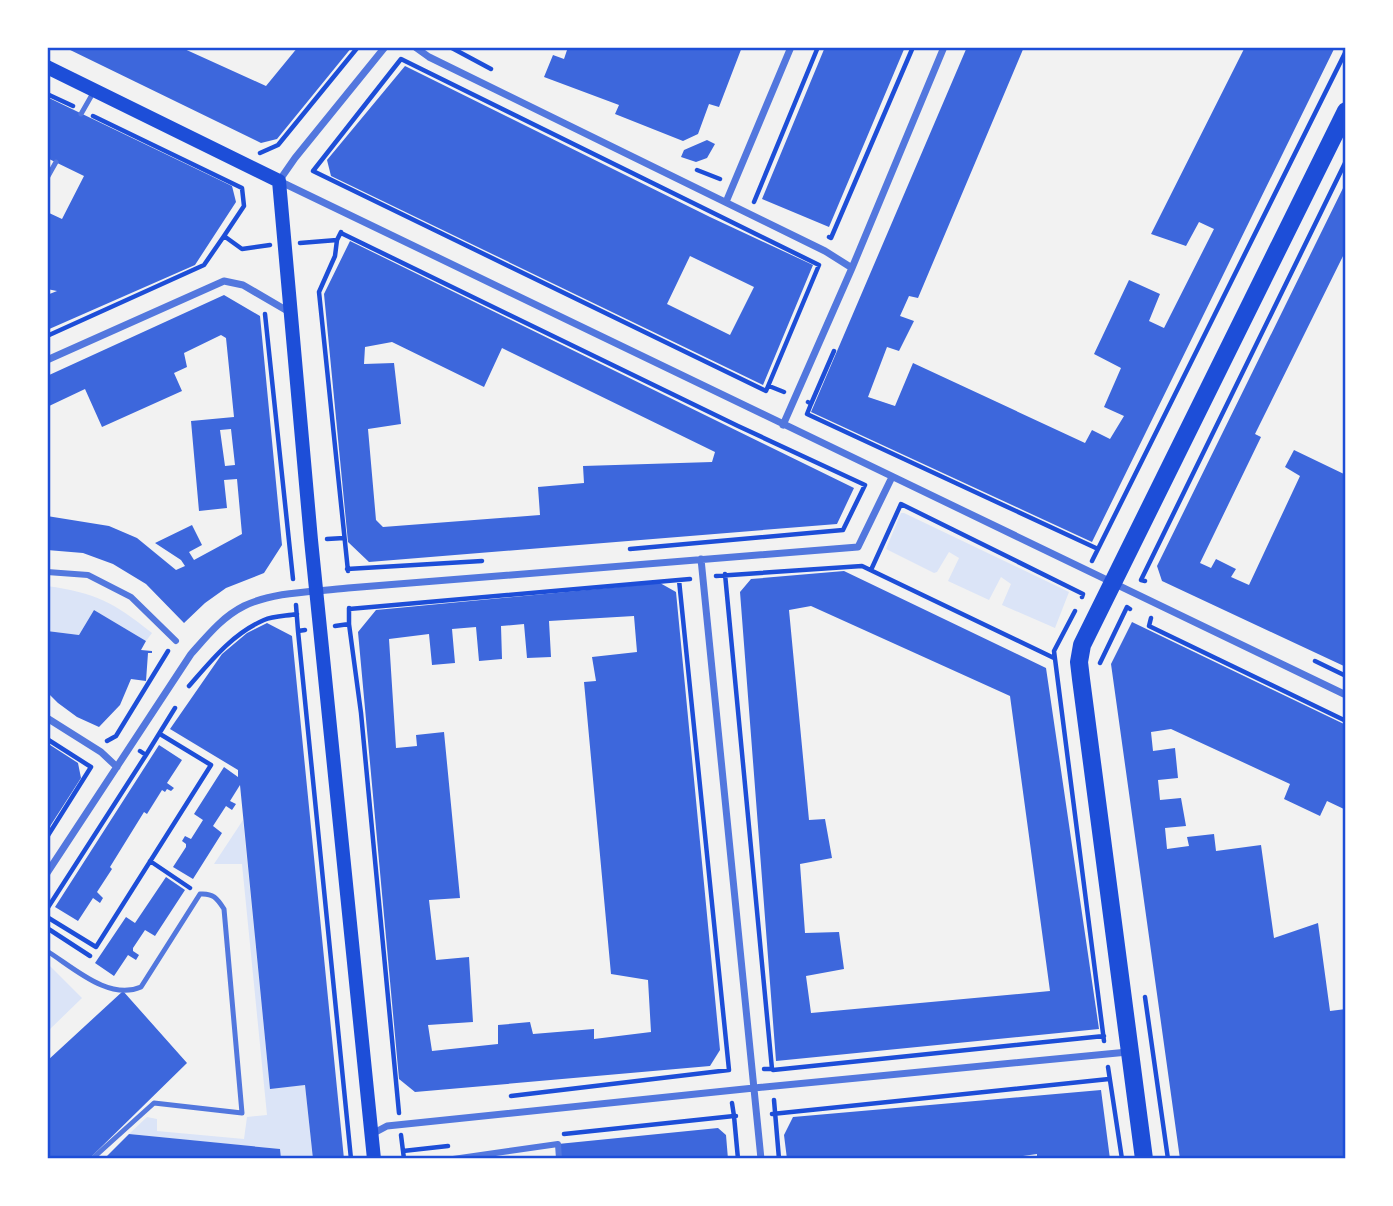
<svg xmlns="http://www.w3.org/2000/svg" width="1393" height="1206" font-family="Barlow,sans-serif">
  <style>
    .green { fill: #dbe4f7 }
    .building { fill: #3d67dc; fill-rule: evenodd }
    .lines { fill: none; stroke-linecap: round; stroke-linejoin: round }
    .path { stroke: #1d4ed8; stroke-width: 4.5 }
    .service { stroke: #5277de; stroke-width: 5 }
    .pedestrian { stroke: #5277de; stroke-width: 6 }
    .minor { stroke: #5277de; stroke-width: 7 }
    .secondary { stroke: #1d4ed8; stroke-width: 14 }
    .primary { stroke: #1d4ed8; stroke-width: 18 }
    .neatline { fill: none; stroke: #1d4ed8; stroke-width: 2.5 }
  </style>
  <rect width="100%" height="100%" fill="#f2f2f2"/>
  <!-- green -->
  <path class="green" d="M901,513H904L1069,592L1055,628L1002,605L1011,584L1001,577L989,600L948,581L959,558L949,552L937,572L934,573L886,549Z
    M47,586C96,593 113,602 152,633L146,641L94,610L79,635L47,631Z
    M243,820L270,1088L305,1085L313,1159H281L279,1149L129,1134L147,1117L157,1119V1131L244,1139L247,1117L267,1115L242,864H214Z
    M47,963L82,998L47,1032Z"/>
  <!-- building -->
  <path class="building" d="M64,47H180L266,86L298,47H352L277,139L261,143Z
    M568,47H742L719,107L709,104L698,134L683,141L615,114L619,105L544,77L553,55L564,59Z
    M825,47H905L829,227L762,199Z
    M967,47H1024L918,298L909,296L900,316L914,321L899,351L887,347L868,397L895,406L913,363L1085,443L1092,430L1110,439L1124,416L1104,407L1121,368L1094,354L1129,280L1160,294L1149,321L1164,328L1214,229L1199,222L1186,246L1151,234L1245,47H1335L1092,542L811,412Z
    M405,66L710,217L813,265L763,385L331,176L327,160ZM690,256L754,287L730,335L667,304Z
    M47,97L232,186L236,202L195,265L47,330V295L57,291L47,289V212L62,219L84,176L47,158Z
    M707,140L715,144L707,158L696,162L681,157L684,150Z
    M1346,182V250L1255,434L1261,437L1200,563L1211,568L1216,559L1236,569L1231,577L1249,585L1300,476L1285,467L1294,450L1346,475V667L1162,581L1157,566Z
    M350,241L854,488L837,524L369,562L348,542L324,294ZM392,342L484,387L502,348L715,452L712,462L583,466L584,483L538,487L540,515L383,527L376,520L368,429L401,424L394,363L364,364L365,347Z
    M224,295L260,316L282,545L264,573L226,588L205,603L184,623L146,584L113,564L83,553L47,550V516L109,526L137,538L176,570L185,566L181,560L155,543L192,525L202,545L189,552L194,560L242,534L237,479L224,480L227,508L199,511L191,421L234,417L226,338L221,335L184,353L187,367L174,373L182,391L102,427L85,389L47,407V376ZM231,429L235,465L225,466L220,430Z
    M844,571L1046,668L1099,1029L776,1061L740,592L751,579ZM811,606L1010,696L1050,991L811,1013L806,976L844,969L839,932L805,933L800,864L832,858L825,819L809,820L789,610Z
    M660,583L676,592L720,1050L710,1066L415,1092L399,1079L358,632L376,610ZM634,616L637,652L592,657L596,681L584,682L611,974L648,980L651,1032L594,1039V1029L533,1034L530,1022L498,1025V1044L432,1051L428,1025L473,1022L469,957L436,960L429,900L460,898L444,732L416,735L417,746L396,748L389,639L429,634L432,665L455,663L452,629L476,627L479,661L502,659L501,626L524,624L527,658L551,657L549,621Z
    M94,610L146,641L141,650L152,651V653H148L146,681L131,679L120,705L99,727L77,717L58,703L47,692V631L79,635Z
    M1132,622L1346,725V810L1327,801L1320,816L1284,799L1290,784L1171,729L1151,732L1153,751L1175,748L1178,778L1158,780L1160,800L1181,798L1186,826L1165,828L1167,849L1189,846L1187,837L1214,834L1216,851L1261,845L1274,938L1318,923L1330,1011L1346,1009V1159H1180L1111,664Z
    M267,623L292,636L344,1159H313L305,1085L270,1089L240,785L230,801L236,804L232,810L226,806L213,826L222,833L193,879L173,867L186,847V844L182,841L185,836L191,839L203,820L194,814L224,767L238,777V770L170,729L222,654L247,633Z
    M47,743L78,763L81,778L47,831Z
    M159,745L182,760L167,783L174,788L171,791L167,789L165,792L162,790L147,814L144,812L110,867L112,869L97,892L103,898L100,903L93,898L78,921L55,907Z
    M166,877L185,890L155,936L145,930L133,948V951L139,955L136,960L128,955L114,976L95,963L126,917L135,923Z
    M123,991L187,1063L89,1159H47V1061Z
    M1101,1090L1110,1159H1037V1154L1003,1159H787L784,1135L793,1117Z
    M718,1128L726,1135L728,1159H559L558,1144Z
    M129,1134L280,1149L281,1159H104Z"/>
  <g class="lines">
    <!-- path -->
    <path class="path" d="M450,47L491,69
      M401,59L819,265L766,391L313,171Z
      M47,94L73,106
      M93,116L242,188L244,206L224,236
      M260,153L278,145L358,47
      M697,170L720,179
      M754,202L818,47
      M341,232L337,240L335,256L319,292L348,571
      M341,233L738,426L865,485L843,530L630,549
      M829,237L831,238L913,47
      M300,243L337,240
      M265,314L293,579
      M47,336L204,265L224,236L242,249L270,245
      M769,386L784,392
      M808,402L811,404L834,351
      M811,404L807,414L1098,549
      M327,539L344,538
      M1092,561L1346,51
      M347,569L482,561
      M871,570L901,504L1083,594L1082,597
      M725,574L772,1069H764
      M716,576L862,566L1054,658
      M1145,581L1141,580L1346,161
      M296,605L298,631
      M349,608V624
      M349,609L690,579
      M1075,611L1054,651L1104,1041
      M1151,618L1149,626L1346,721
      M335,626L349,624L361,713L399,1113
      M305,630L298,631L351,1159
      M1315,661L1346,676
      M1100,663L1127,607L1130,609
      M189,686C211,661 232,634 264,620C273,616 286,616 297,614
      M47,739L91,767L47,837
      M107,741L116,736L168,651
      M146,755L175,708
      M150,861L190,888
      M47,909L146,755L140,751
      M47,917L96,947L211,765L160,734
      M47,928L90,956
      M1145,997L1168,1159
      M1108,1067L1122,1159
      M773,1070L1104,1036
      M511,1096L729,1070L679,580
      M774,1100L779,1159
      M772,1114L1109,1079
      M736,1116H734L738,1159
      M564,1134L734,1116L732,1103
      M401,1135L404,1159
      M403,1151L448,1146"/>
    <!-- service -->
    <path class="service" d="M81,114L93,93
      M47,178L56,162
      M47,951C74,968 109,1001 141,987L200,894C213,893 217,898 224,909L242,1113L154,1103L92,1159"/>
    <!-- pedestrian -->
    <path class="pedestrian" d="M47,572L88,575L131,597L176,641
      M453,1159L558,1144L559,1159"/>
    <!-- minor -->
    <path class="minor" d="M385,47L295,158L279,181L1346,695
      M415,47L429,57L825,251L852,268
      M726,202L791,47
      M47,360L224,281L243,285L291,313
      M783,425L852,268L944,47
      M701,559L761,1159
      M47,718L101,752L117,767
      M47,873L191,654C207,636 222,617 244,606C275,591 315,592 348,588L858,547L892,477
      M372,1134L387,1126L754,1088L1128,1052"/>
    <!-- secondary -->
    <path class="secondary" d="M47,67L279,181L311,540L374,1159"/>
    <!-- primary -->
    <path class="primary" d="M1144,1159L1081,679L1079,662L1082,645L1346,111"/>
  </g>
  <!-- border -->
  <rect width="1393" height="1206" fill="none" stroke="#ffffff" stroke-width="98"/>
  <rect x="49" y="49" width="1295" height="1108" class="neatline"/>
</svg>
